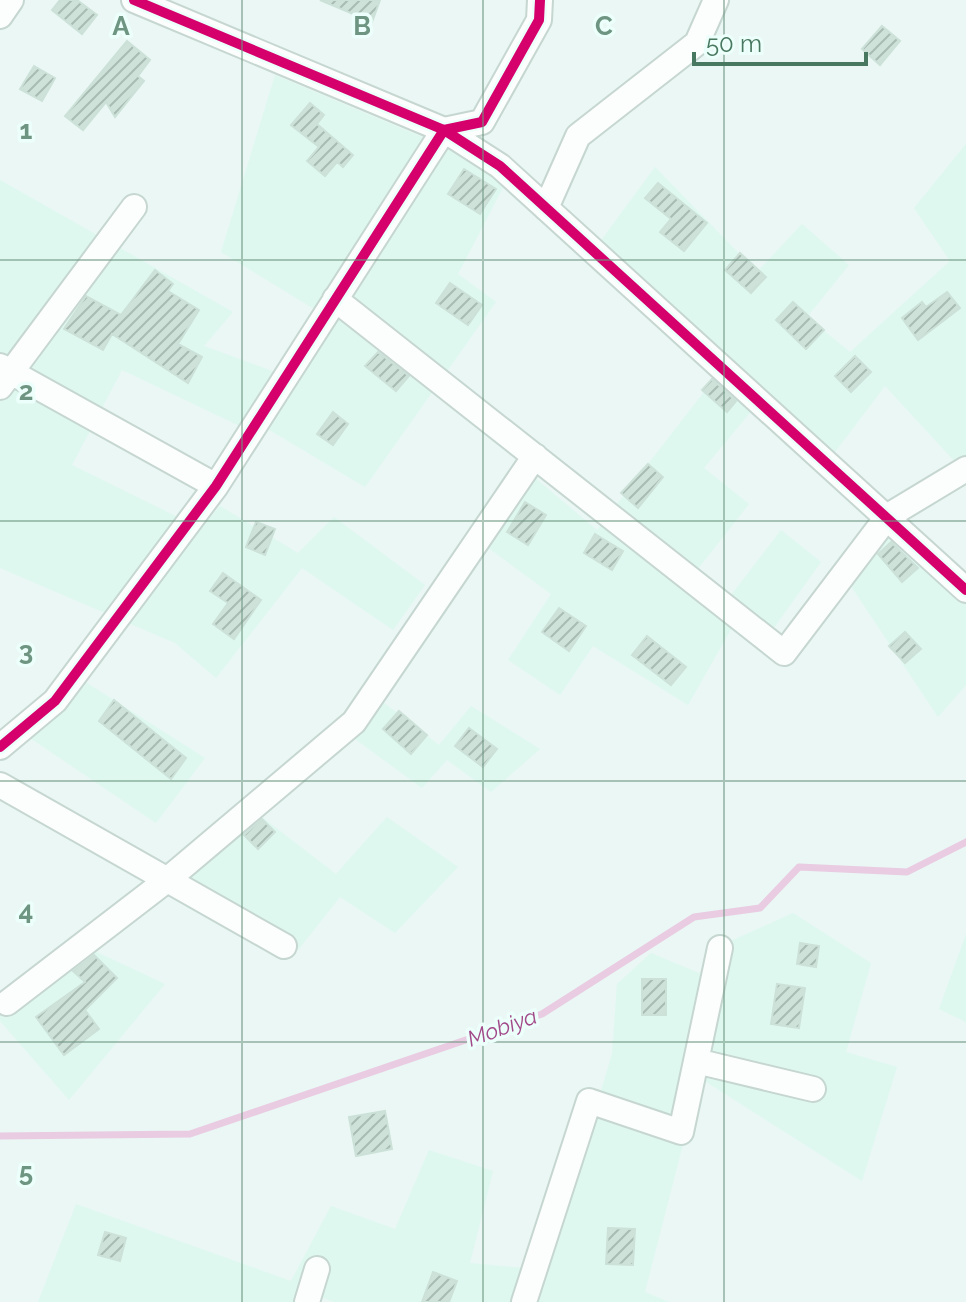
<svg xmlns="http://www.w3.org/2000/svg" width="966" height="1302" font-family="Raleway,sans-serif">
  <style>
    .residential { fill: #def8f0 }
    .lines { fill: none; stroke-linecap: round; stroke-linejoin: round }
    .stream { stroke: #e9cbe2; stroke-width: 7 }
    .building { fill: url(#building-hatch); stroke: #cce1d8; stroke-width: 2 }
    .minor-casing { stroke: #c6d6d0; stroke-width: 28 }
    .minor { stroke: #fcfefd; stroke-width: 24 }
    .cycleway-casing { stroke: #ecfffa; stroke-width: 15 }
    .cycleway { stroke: #d6006c; stroke-width: 10 }
    .grid { fill: none; stroke: #6d9581; stroke-width: 2; stroke-opacity: 0.55 }
    .labels { text-anchor: middle; dominant-baseline: central; stroke-width: 7; stroke-linejoin: round; paint-order: stroke }
    .water-label { font-size: 22px; font-style: italic; fill: #a24989; stroke: #ecfffa }
    .grid-label { font-size: 26px; text-anchor: middle; font-weight: bold; fill: #6d9581; stroke: #ecfffa; stroke-width: 7; stroke-linejoin: round; paint-order: stroke }
  </style>
  <defs>
    <pattern id="building-hatch" width="6" height="6" patternUnits="userSpaceOnUse" patternTransform="scale(2)"><rect width="6" height="6" fill="#cee2da"/><path d="M-1 1l2-2M0 6l6-6M5 7l2-2" fill="none" stroke="#a9bcb4"/></pattern>
  </defs>
  <rect width="100%" height="100%" fill="#eaf7f4"/>
  <!-- residential -->
  <path class="residential" d="M275,75L510,174L458,274L496,302L365,487L251,419L244,428L122,370L72,465L200,528L220,506L298,553L334,517L425,585L393,630L302,568L216,678L175,643L0,568V180L233,312L204,346L286,376L324,315L221,252Z
    M966,144V460L958,465L885,386L832,456L763,397L704,468L749,504L683,588L718,612L781,530L821,562L761,646L734,624L688,705L593,646L560,695L508,660L551,594L483,544L528,472L597,530L731,357L597,246L655,167L757,272L802,224L849,265L807,317L850,352L950,261L914,208Z
    M886,528L966,603V685L938,717L847,580Z
    M76,676L205,758L156,823L24,734Z
    M375,696L439,745L471,706L540,749L491,792L447,760L422,788L340,728Z
    M254,811L336,874L387,817L458,867L395,933L340,897L298,950L179,878Z
    M793,913L871,963L846,1052L897,1067L862,1181L700,1078L645,1292L669,1302H334L304,1291L300,1302H38L76,1204L291,1281L331,1206L395,1229L429,1150L493,1171L470,1263L547,1270L612,1054L617,984L651,953L706,976L713,949Z
    M966,934V1022L939,1009Z
    M86,947L165,984L69,1100L0,1021V1011Z"/>
  <g class="lines">
    <!-- stream -->
    <path class="stream" d="M0,1136L190,1134L542,1014L694,917L760,908L799,867L907,872L966,842"/>
  </g>
  <!-- building -->
  <path class="building" d="M60,0H77L97,15L82,34L52,10Z
    M320,0H380L372,22Z
    M882,26L900,41L880,65L862,49Z
    M127,41L150,60L138,76L144,81L115,117L106,102L83,130L65,116Z
    M34,66L55,78L42,101L20,89Z
    M310,103L324,115L317,124L353,155L343,167L337,162L325,176L307,161L319,147L291,125Z
    M464,169L496,189L480,214L448,194Z
    M658,183L707,223L684,251L660,232L671,219L645,198Z
    M740,253L766,277L751,293L725,270Z
    M155,270L173,284L168,291L199,310L178,344L202,357L188,383L112,334L103,350L64,329L86,296L121,315Z
    M450,283L482,305L468,325L436,303Z
    M947,292L960,308L918,340L902,318L922,302L926,307Z
    M793,302L824,330L806,349L776,320Z
    M378,352L409,376L396,391L365,366Z
    M855,356L871,372L851,392L835,376Z
    M712,379L736,401L727,412L702,390Z
    M333,412L348,424L333,445L317,434Z
    M648,464L663,477L638,508L621,493Z
    M525,502L546,515L528,545L507,532Z
    M256,522L275,529L265,555L246,547Z
    M595,534L623,551L612,570L584,553Z
    M891,542L918,568L902,582L878,554Z
    M223,573L261,600L234,639L213,624L228,603L210,591Z
    M559,608L586,626L569,651L542,632Z
    M905,632L921,649L905,663L889,646Z
    M647,636L686,667L671,685L632,655Z
    M114,700L186,758L171,779L99,721Z
    M399,711L427,735L411,754L383,729Z
    M469,728L497,749L483,767L455,746Z
    M262,819L275,832L258,849L244,835Z
    M800,943L819,946L816,967L797,964Z
    M94,955L117,978L85,1010L99,1029L64,1055L36,1017L85,982L73,971Z
    M642,979H666V1015H642Z
    M777,984L805,988L799,1028L771,1024Z
    M385,1111L392,1149L356,1156L349,1117Z
    M608,1228L635,1229L633,1265L606,1264Z
    M105,1232L126,1238L120,1261L98,1255Z
    M433,1272L457,1281L449,1302H422Z"/>
  <g class="lines">
    <!-- minor casing -->
    <g class="minor-casing">
      <path id="minor" d="M134,0L444,130L500,166L966,590
        M0,16L11,0
        M546,208L578,136L697,43L716,0
        M335,299L784,653L888,516L966,469
        M0,366L216,486
        M0,387L134,207
        M0,747L55,701L216,486L444,130L482,122L539,20L540,0
        M0,785L284,946
        M7,1003L167,880L354,722L535,456
        M696,1061L813,1089
        M307,1302L317,1269
        M524,1302L589,1101L681,1132L720,948"/>
    </g>
    <!-- minor -->
    <use href="#minor" class="minor"/>
    <!-- cycleway casing -->
    <g class="cycleway-casing">
      <path id="cycleway" d="M134,0L444,130L500,166L966,590
        M0,747L55,701L216,486L444,130L482,122L539,20L540,0"/>
    </g>
    <!-- cycleway -->
    <use href="#cycleway" class="cycleway"/>
  </g>
  <!-- grid -->
  <path class="grid" d="M242,0V1302M483,0V1302M724,0V1302M0,260H966M0,521H966M0,781H966M0,1042H966"/>
  <g class="labels">
    <!-- water labels -->
    <g class="water-label">
      <text transform="translate(502 1027) rotate(-20)">Mobiya</text>
    </g>
  </g>
  <g class="grid-label">
    <text x="121" y="35">A</text>
    <text x="362" y="35">B</text>
    <text x="604" y="35">C</text>
    <text x="26" y="139">1</text>
    <text x="26" y="400">2</text>
    <text x="26" y="660">3</text>
    <text x="26" y="920">4</text>
    <text x="26" y="1181">5</text>
  </g>
  <!-- scale -->
  <path d="M694 52v12h172v-12" fill="none" stroke="#48785f" stroke-width="4"/>
  <text x="706" y="52" font-size="24" fill="#48785f" stroke="#ecfffa" stroke-width="6" paint-order="stroke">50 m</text>
</svg>
